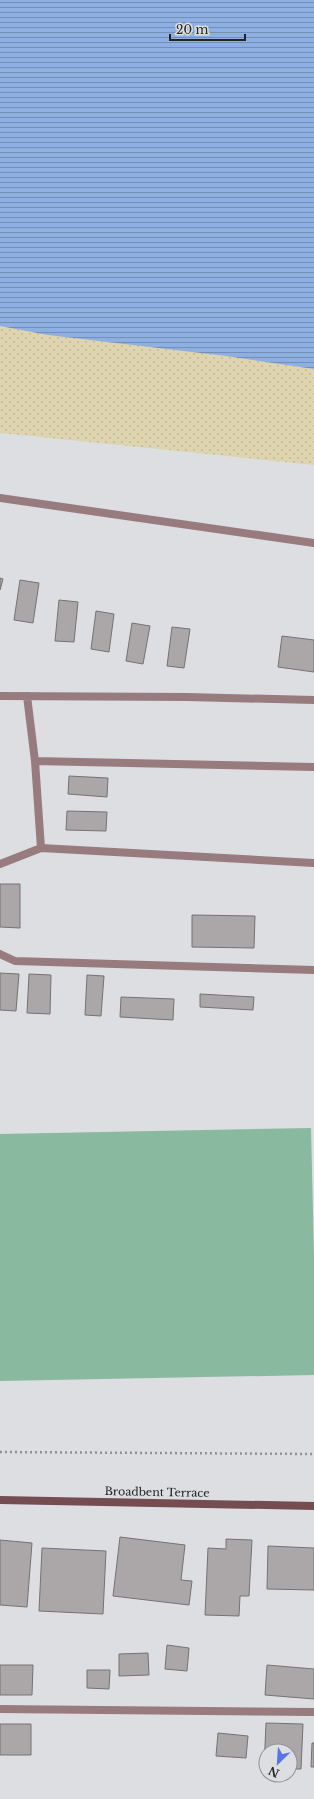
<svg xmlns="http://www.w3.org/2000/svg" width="314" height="1799" font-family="'Libre Baskerville',serif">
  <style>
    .grass { fill: #89baa0 }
    .sand { fill: url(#sand-dots) }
    .water { fill: url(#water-rules) }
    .building { fill: #aba6a7; stroke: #767273 }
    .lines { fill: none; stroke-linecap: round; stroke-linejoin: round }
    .path { stroke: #909194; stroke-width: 2.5; stroke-dasharray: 2 3; stroke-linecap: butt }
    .lane { stroke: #987b7e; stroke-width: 8 }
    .secondary { stroke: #754c51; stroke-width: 8 }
    .labels { text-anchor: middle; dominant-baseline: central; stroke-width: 3.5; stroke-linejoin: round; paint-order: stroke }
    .street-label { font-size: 11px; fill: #222324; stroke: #dcdee2 }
  </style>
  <defs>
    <pattern id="sand-dots" width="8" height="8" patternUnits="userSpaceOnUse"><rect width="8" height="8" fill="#ded5b0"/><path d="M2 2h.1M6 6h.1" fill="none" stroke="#beb797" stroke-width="1.8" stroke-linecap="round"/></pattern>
    <pattern id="water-rules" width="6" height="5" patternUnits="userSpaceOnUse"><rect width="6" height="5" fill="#8eafe1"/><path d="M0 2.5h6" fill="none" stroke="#748eb6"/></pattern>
  </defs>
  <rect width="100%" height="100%" fill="#dcdee2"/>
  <!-- grass -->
  <path class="grass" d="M311,1128L314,1257V1375L0,1381V1134Z"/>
  <!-- sand -->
  <path class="sand" d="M0,278L314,322V465L0,433Z"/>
  <!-- water -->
  <path class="water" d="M0,0H314V369L226,356L48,335L0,326Z"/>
  <!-- building -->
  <path class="building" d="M0,578L3,579L0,590Z
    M20,580L39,583L33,623L14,620Z
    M59,600L78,602L74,642L55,641Z
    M96,611L114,614L109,652L91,649Z
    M132,623L150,626L143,664L126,661Z
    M172,627L190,629L184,668L167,666Z
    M282,636L314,640V672L278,667Z
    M69,776L108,778L107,797L68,794Z
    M67,811L107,812L106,831L66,830Z
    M0,884H20V928L0,927Z
    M192,915L255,916L254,948L192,947Z
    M0,973L19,974L16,1011L0,1010Z
    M29,974L51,975L50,1014L27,1013Z
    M87,975L104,976L101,1016L85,1015Z
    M200,994L254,997L253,1010L200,1007Z
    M121,997L174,999L173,1020L120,1017Z
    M120,1537L185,1545L181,1580L192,1581L189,1605L113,1596Z
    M226,1539L252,1540L249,1596H240L239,1616L205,1615L208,1548L226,1549Z
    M0,1540L32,1543L27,1607L0,1605Z
    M268,1546L314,1548V1590L267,1589Z
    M42,1548L106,1551L103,1614L39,1611Z
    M167,1645L189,1648L187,1671L165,1669Z
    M148,1653L149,1675L119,1676V1654Z
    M0,1665H33L32,1695H0Z
    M267,1665L314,1669V1699L265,1695Z
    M87,1670H110L109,1689L87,1688Z
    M266,1723L303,1724L301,1769H290V1751H266V1768H264Z
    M0,1724H31V1755H0Z
    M218,1733L248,1736L246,1758L216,1756Z
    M312,1743H314V1767H311Z"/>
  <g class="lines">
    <!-- path -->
    <path class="path" d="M0,1452L314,1454"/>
    <!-- lane -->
    <path class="lane" d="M0,498L314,543
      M0,696L187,697L314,700
      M27,696L35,761L314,767
      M35,761L41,848L314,863
      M0,864L41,848
      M0,954L15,961L314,970
      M0,1709L314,1712"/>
    <!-- secondary -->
    <path class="secondary" d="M0,1500L314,1506"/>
  </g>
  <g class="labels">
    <!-- street labels -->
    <g class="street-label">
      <text transform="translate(157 1492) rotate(1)">Broadbent Terrace</text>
    </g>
  </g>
  <!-- north arrow -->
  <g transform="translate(278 1763) rotate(205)"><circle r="19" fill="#dcdee2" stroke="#929396"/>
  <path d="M0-3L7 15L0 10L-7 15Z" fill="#5874e9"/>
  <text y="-6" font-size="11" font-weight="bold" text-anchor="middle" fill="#222324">N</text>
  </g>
  <!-- scale -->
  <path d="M170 34v6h75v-6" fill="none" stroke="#222324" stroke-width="2"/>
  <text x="176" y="34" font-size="12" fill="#222324" stroke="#dcdee2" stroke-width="3" paint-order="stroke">20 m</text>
</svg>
